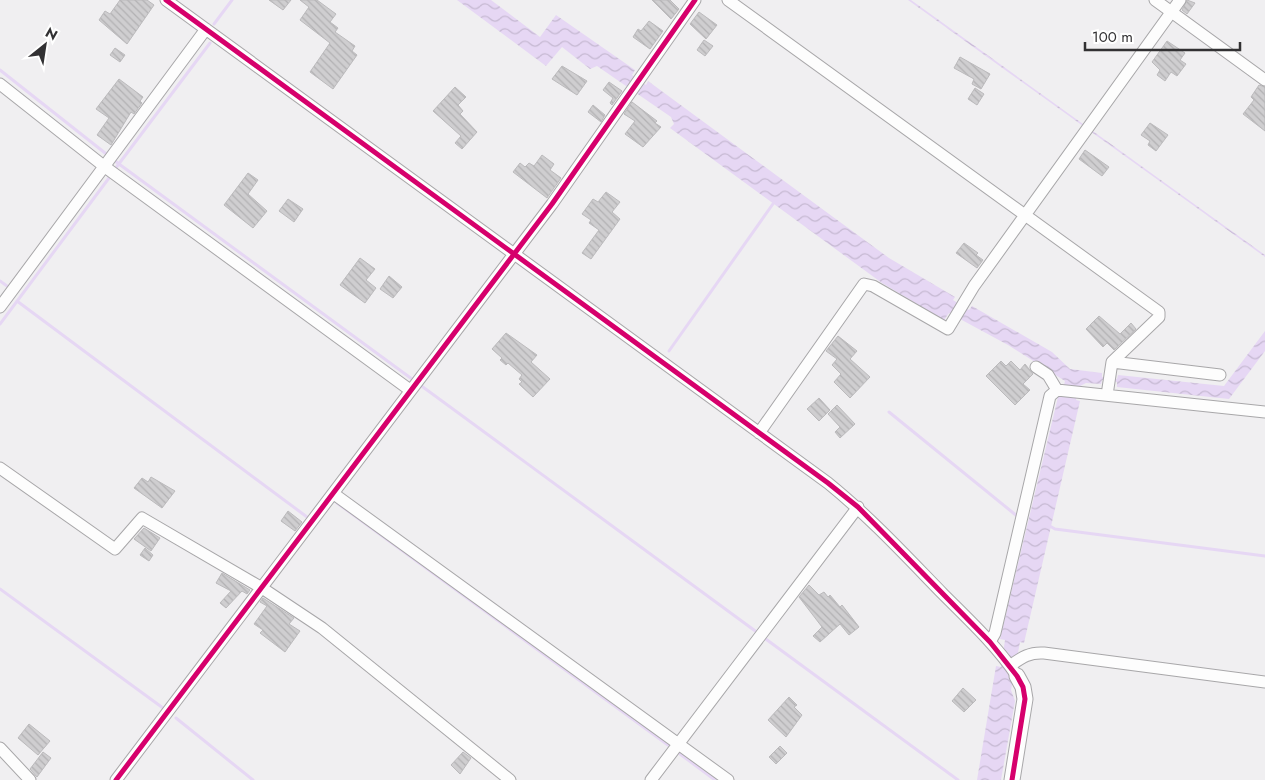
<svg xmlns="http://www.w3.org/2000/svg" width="1265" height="780" font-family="Jost,sans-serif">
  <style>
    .water { fill: url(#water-waves) }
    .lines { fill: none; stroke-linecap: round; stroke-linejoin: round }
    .stream { stroke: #e6d7f4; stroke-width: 3 }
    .building { fill: url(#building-back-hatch); stroke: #bbbabc }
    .street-casing { stroke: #a8a7a9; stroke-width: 13 }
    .secondary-casing { stroke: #a8a7a9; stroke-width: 17 }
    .street { stroke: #fdfdfd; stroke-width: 11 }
    .secondary { stroke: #fdfdfd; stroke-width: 15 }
    .cycleway-casing { stroke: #fff; stroke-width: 8 }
    .cycleway { stroke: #d6006c; stroke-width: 5 }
  </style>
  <defs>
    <pattern id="water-waves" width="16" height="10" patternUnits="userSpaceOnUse" patternTransform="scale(1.25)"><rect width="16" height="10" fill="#e6d7f4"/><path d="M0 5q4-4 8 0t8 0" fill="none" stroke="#c6b9d2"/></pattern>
    <pattern id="building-back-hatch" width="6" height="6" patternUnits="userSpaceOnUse" patternTransform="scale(1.25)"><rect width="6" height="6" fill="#cfced0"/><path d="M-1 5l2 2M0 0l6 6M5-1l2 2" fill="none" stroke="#b2b1b3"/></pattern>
  </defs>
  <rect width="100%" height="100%" fill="#f0eff1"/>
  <!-- water -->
  <path class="water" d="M457,0H491L540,37L556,15L635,70L632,75L646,85L648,81L889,258L955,297L953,300L969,310L972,306L1052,352L1070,369L1102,373V377L1117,379L1118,375L1224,386L1265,331V351L1229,399L1117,387V382L1102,380L1101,384L1086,383L1080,386L1076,400L1080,401L1024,643L1020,642L1011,690L1015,701L1001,780H977L996,666L1001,667L1005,640L1000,639L1058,397H1061L1065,381L1008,345L949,313L944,320L882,283L670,128L674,124L671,117L597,66L590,69L562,47L546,66Z
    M908,0H911L1265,255V257Z"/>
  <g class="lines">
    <!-- stream -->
    <path class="stream" d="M214,24L232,0
      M0,70L119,164L758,633
      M115,169L210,43
      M0,281L7,286
      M17,301L307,517
      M0,324L109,178
      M669,351L775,201
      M889,412L1017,516
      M337,503L668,745
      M1048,525L1055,529L1265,556
      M0,589L163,708
      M763,637L958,780
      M176,718L253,780
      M680,754L715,780"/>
  </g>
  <!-- building -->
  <path class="building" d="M120,0H147L154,5L127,44L99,20L105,11L110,14Z
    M269,0H291L283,10Z
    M300,0H317L336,14L330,22L338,28L335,32L355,46L352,51L357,55L333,89L310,72L330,43L300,20L309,7Z
    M652,0H670L679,9L671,19Z
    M1187,0L1195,3L1187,14L1182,10Z
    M699,12L717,25L706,39L690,24Z
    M649,21L663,31L650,49L633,37L638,29L641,31Z
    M704,40L713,46L705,56L697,50Z
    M1167,41L1185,53L1180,60L1186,64L1177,76L1171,72L1165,81L1157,75L1160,70L1152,62Z
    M115,48L125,55L120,62L110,55Z
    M960,57L990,74L981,89L972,84L974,79L954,68Z
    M562,66L587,81L577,95L552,79Z
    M119,79L143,97L140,101L142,103L134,114L131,112L111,145L97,135L109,118L96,109Z
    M609,82L622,91L612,105L610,103L613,98L603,90Z
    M1259,85L1265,87V131L1243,114L1254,100L1251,97Z
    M455,87L466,97L458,105L463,111L460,114L477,132L462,149L455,143L461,136L433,111Z
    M975,88L984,94L977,105L968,99Z
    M632,102L657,121L655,123L661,127L643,147L625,134L635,121L624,114Z
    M593,105L605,115L601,122L588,112Z
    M1150,123L1168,135L1156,151L1148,145L1150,141L1141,135Z
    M1085,150L1109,167L1102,176L1079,159Z
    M542,155L554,164L550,170L561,178L547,198L513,172L520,163L525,167L529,163L534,166Z
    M248,173L258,180L248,194L267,211L253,228L224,205Z
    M606,192L620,202L612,212L620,219L591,259L582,253L599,230L589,223L591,220L582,214L593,199L598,202Z
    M288,199L303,209L294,222L279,211Z
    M964,243L978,253L976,255L983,260L977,268L956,253Z
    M360,258L375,269L366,280L376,288L365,303L340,285Z
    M389,276L402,287L393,298L380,289Z
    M1099,316L1120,334L1131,323L1136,329L1114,350L1107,343L1103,347L1086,329Z
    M506,333L537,355L531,362L550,379L533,397L519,384L522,382L519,379L522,375L508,363L506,365L500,360L502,358L492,349Z
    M838,336L857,351L850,359L870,377L850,398L834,382L841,374L832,365L837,359L826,351Z
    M1001,361L1006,366L1011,361L1020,370L1025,364L1033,374L1023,384L1030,390L1015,405L986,376Z
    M819,398L830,410L819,421L807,409Z
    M837,405L855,424L840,438L835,432L840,427L828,414Z
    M151,477L175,491L162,508L134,488L142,478L148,482Z
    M288,511L302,522L295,531L281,521Z
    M144,528L160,538L151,551L134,539Z
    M145,548L153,555L149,561L140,555Z
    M222,573L250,590L247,594L242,591L226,608L220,603L231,591L216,583Z
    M809,585L819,595L824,592L828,597L830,595L840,607L842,605L859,627L849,635L840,624L820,642L813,636L822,627L799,597Z
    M263,598L294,618L289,624L300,631L285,652L260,633L263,630L254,624L267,606L260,602Z
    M963,688L976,700L964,712L952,701Z
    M789,697L797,705L794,707L802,715L786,737L768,720Z
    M29,724L50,741L38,755L18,738Z
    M780,746L787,753L776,764L769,757Z
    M43,752L51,758L37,777L30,769Z
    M463,752L471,758L460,774L451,765Z"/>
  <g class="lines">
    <!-- street casing -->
    <g class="street-casing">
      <path id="street" d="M166,0L828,483C870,517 906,556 943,594C969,620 997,646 1017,676
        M728,0L1159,312V317L1112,362L1107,395
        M1155,0L1265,80
        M0,84L105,167L410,390
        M0,307L206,29
        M1112,362L1220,375
        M1036,367L1048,375L1057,390
        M759,433L864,284L873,286L948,329L974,286L1180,0
        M0,468L115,549L142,518L262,588L322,628L510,780
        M334,494L728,780
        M990,642L995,633L1050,396L1057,390L1265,412
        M1010,666C1022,657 1030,652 1044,653L1265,682
        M0,748L30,780
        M116,780L552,204L695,0
        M651,780L858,507"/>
    </g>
    <!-- secondary casing -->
    <g class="secondary-casing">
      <path id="secondary" d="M1012,780L1025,699L1023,687L1017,676"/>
    </g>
    <!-- street -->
    <use href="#street" class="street"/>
    <!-- secondary -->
    <use href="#secondary" class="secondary"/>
    <!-- cycleway casing -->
    <g class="cycleway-casing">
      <path id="cycleway" d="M166,0L828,483L858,507L990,642L1017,676L1023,687L1025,699L1012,780
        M116,780L552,204L695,0"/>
    </g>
    <!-- cycleway -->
    <use href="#cycleway" class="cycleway"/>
  </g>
  <!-- north arrow -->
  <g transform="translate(45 45) rotate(30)" stroke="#ffffff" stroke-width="4" paint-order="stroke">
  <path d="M0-4L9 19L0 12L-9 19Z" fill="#323133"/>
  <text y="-8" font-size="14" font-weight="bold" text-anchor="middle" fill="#323133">N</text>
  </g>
  <!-- scale -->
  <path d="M1085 42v8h155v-8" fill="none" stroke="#323133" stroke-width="2.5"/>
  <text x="1092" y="42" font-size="15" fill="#323133" stroke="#ffffff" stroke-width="4" paint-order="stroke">100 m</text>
</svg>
